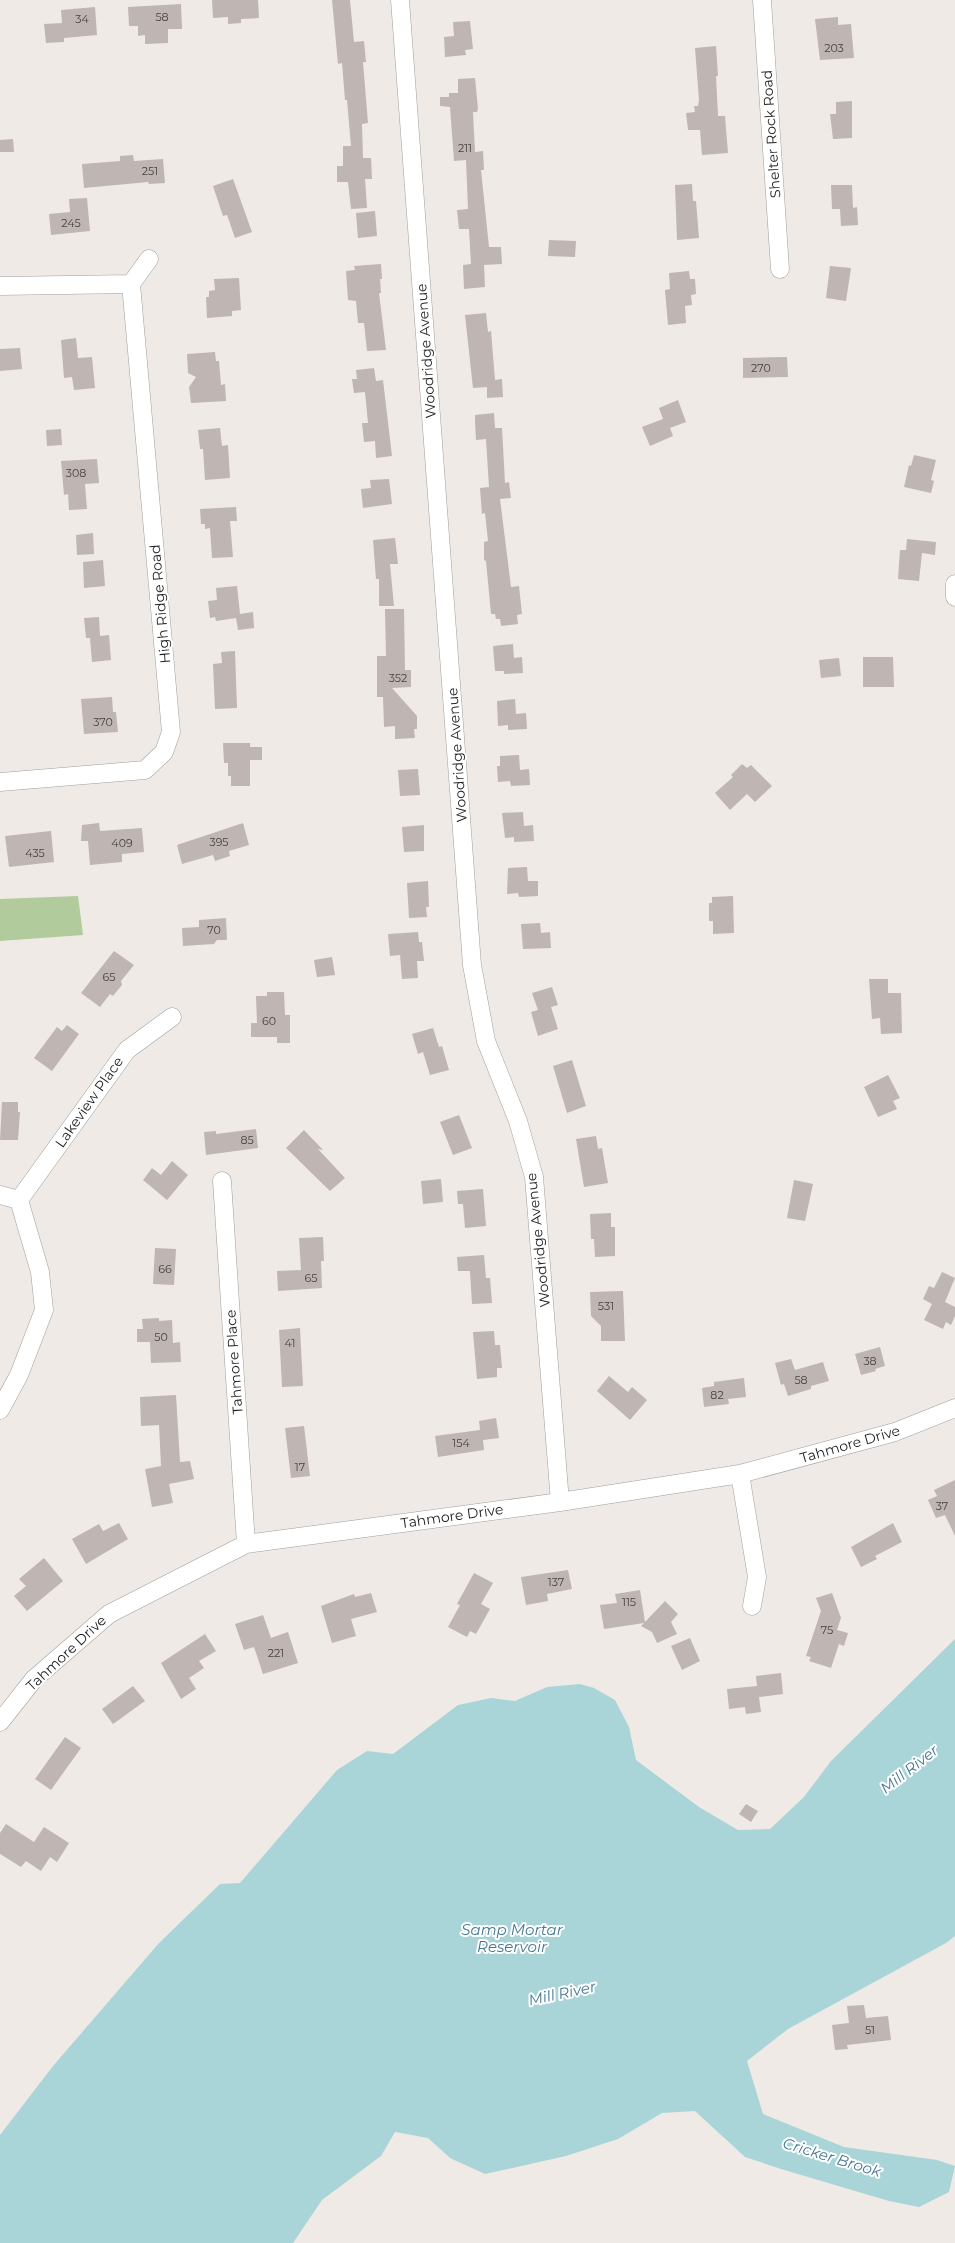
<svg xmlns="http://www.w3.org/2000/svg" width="955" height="2243" font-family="Montserrat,sans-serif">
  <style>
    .forest { fill: #b1cb9d }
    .water { fill: #a9d5d9 }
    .building { fill: #bfb5b2 }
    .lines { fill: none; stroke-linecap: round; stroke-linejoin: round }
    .minor-casing { stroke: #9f9f9f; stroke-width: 19 }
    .minor { stroke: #fff; stroke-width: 18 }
    .labels { text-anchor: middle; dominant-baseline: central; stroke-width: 4; stroke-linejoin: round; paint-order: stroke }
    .number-label { font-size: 11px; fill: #464443 }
    .street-label { font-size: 14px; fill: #1e1e1e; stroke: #fff }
    .water-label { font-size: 15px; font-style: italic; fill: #477791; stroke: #fff }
  </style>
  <rect width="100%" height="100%" fill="#efeae5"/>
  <!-- forest -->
  <path class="forest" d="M78,896L83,935L0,941V899Z"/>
  <!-- water -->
  <path class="water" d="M955,1639V1936L946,1943L788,2029L747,2061L763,2114L844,2147L937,2160L955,2166L949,2192L919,2207L889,2201L781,2169L745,2157L695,2111L662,2113L618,2139L566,2156L485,2174L450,2158L428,2138L395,2132L381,2156L322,2200L293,2243H0V2135L53,2066L159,1943L220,1884L240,1883L337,1770L367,1751L393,1754L458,1705L491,1698L515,1701L547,1687L580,1684L594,1688L615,1700L629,1727L636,1760L699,1807L738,1830L770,1829L804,1797L831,1761Z"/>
  <!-- building -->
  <path class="building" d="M212,0H258L259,18L241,19V23L228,24V17L213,18Z
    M332,0H350L354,42L364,41L366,62H363L368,123L362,124L363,158H371L372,179H365L367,208L351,209L348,182H337V166H343V146H351L347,100H345L342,63L338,64Z
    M181,4L182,29H168V43L145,44V35L138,36V26H129L128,7Z
    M95,7L97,35L64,38V42L46,43L44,24L62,23L61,10Z
    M838,17V25L851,24L854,58L820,60L815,19Z
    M470,21L473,49L465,50L466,55L445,57L444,37L454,36L453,22Z
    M716,46L718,76H716L718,116H725L728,153L702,155L700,130H688L686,113L695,112L694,106H698L699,100L695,48Z
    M475,78L478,109L477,112H473L475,152L483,151L484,170H481L489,247H501L502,264L484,265L485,287L464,289L463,265L471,264L469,229H459L457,210L468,209L466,160L454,161L450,107L440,106V97H449V93H458V79Z
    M852,101V138L833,139L830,114H836V102Z
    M13,139L14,152H0V140Z
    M133,155L134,161L163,159L165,183L149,184L148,182L84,188L82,164L120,161V156Z
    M233,179L252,232L235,238L227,215L223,216L213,186Z
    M692,184L693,201H696L699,238L677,240L675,185Z
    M831,185H852L853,208L857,207L858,225L841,226L840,209H832Z
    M87,198L90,231L51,235L49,214L70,212L69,199Z
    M375,211L377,236L358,238L356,213Z
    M549,240L576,241L575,257L548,256Z
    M381,264L382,279H380L381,293H379L386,350L367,351L364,323H358L356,301L348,300L346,271L355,270L354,266Z
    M830,266L851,268L846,301L826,298Z
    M689,271L690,279H695L696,294L691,295L692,305L685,306L686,323L668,325L665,290L670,289L669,273Z
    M239,278L241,310L232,311V316L207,318L206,297H209V291L215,290L214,279Z
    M486,313L488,332L491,331L495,380L502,379L503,397L487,398V387L473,388L465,315Z
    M76,338L78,358L92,357L95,388L74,390L72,377L64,378L61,340Z
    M20,348L22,369L0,371V349Z
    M215,352L216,361H219L221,385L225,384L226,401L191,403L189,387L196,377L188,373L187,354Z
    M787,357L788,377L743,378V358Z
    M374,368L376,381L383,380L392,456L376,458L375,441L364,442L362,423H368L365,392L354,393L352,379H357L356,370Z
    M678,400L686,422L670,428L673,436L650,446L642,427L663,419L659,408Z
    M494,413L495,428H502L505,483L509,482L511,498L500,499L511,587L519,586L522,614L517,615L518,624L501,626L500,619H496L495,614H491L486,561L484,560V542L488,541L485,513L482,514L480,488L489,487L486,439L476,440L475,421V415Z
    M220,428L222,446L228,445L230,478L205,480L203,449H200L198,430Z
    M61,429L62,445L47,446L46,430Z
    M914,455L936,460L931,480L934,481L931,493L904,487L909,465L911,466Z
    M97,459L99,483L85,484L87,509L69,510L68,494L64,495L61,461Z
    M389,479L392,504L363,508L361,489L371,488L370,480Z
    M236,507L237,521H230L233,557L212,558L210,528L205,529V524H201L200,509Z
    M93,533L94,554L77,555L76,535Z
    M395,538L398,564H390L394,606H379V579H376L373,540Z
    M907,539L936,542L935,555L922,553L919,581L898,579L900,550H906Z
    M103,560L105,586L84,588L83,562Z
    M237,586L240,614L253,612L254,628L238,630L236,618L216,621L215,617L210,618L208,601L217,600L216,588Z
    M385,609H404L405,670H411V687L392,688L417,716V729H414L415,738L395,739V726L384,727L383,697H377V656H386Z
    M99,617L100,636L109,635L111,660L92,662L90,638H86L84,618Z
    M513,644L514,658L522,657L523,673L504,674V671H495L493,646Z
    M235,651L237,708L215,709L213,664L222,663L221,652Z
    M863,657H893L894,687H863Z
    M839,658L841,676L821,678L819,660Z
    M112,697L113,712H116L118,732L84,734L81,699Z
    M515,699L516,714L526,713L527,729L508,730V725L498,726L497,701Z
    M223,743H250V747H262V760H250V786H231V776H228V763H224Z
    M519,755L520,770L529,769L530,785L511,786L510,781L498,782L497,766H500V756Z
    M742,764L747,768L751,765L772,786L755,802L747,794L730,810L715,793L733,777L731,775Z
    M418,769L420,795L400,796L398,770Z
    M523,812L524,826L533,825L534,841L514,842V837L505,838L502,813Z
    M99,823L100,831L142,828L144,852L122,854V862L90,865L88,841H81L82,825Z
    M243,823L249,845L229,851L230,856L215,861L213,855L182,864L177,845Z
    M424,825V851L404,852L402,827Z
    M51,831L54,862L9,867L5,836Z
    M527,867L528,881H538V896L519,897L518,893L507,894L508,868Z
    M428,881L429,907H426L427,917L409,918L407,883Z
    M733,896L734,933L713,934V921H709V903H712V897Z
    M226,918L227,940H217L214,944L183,946L182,928L199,927V920Z
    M540,923L541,933L550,932L551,948L523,949L521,924Z
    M418,932L419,942H422L424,961H417L418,978L402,979L400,955L390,956L388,934Z
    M114,951L134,965L121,981L122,985L113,996L110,994L100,1007L81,993Z
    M332,957L335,975L317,977L314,960Z
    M869,979H888V993H901L902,1033L881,1034L880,1018L872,1019Z
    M552,987L558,1005L551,1007L558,1029L538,1036L531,1012L538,1010L532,993Z
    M267,992H284L285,1015H290V1043H277V1037H251V1023H257L256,996H267Z
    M67,1025L79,1034L52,1071L34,1058L57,1027L62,1031Z
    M433,1028L439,1047L442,1046L449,1070L430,1075L423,1052L418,1054L412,1034Z
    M572,1060L586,1106L567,1113L553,1066Z
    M888,1075L900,1098L893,1101L897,1109L878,1117L864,1087Z
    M2,1102H18V1112H20L18,1140H0Z
    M459,1115L472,1148L453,1155L440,1122Z
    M256,1129L258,1148L206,1155L204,1132L216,1131V1134Z
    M304,1130L323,1150L318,1149L345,1178L330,1191L286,1148Z
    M596,1136L598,1149L602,1148L608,1183L584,1187L576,1139Z
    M172,1161L188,1175L167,1200L143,1180L152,1168L161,1175Z
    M441,1179L443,1202L423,1204L421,1181Z
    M794,1180L813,1184L805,1221L787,1218Z
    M483,1189L486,1226L465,1228L463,1204H458L457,1191Z
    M611,1213V1227H615V1256L595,1257L594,1239H591L590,1214Z
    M323,1237L324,1261H321L322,1288L278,1291L277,1271L301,1270L299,1238Z
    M155,1248L176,1249L174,1285L153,1284Z
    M484,1255L486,1278H490L492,1303L472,1304L470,1271H458L457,1257Z
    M942,1272L955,1278L945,1302L955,1307V1316L951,1325L946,1322L943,1329L924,1320L932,1304L923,1299L929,1286L934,1288Z
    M623,1291L625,1341H601V1326L591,1316L590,1292Z
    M159,1318V1321L172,1320L173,1343L180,1342L181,1362L151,1363L150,1342H137V1329H143L142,1319Z
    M300,1328L303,1386L282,1387L279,1330Z
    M494,1331L495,1345H500L502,1368H497V1377L477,1379L473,1332Z
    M880,1347L885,1366L875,1369L876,1371L861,1375L855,1354Z
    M791,1359L795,1370L823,1362L829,1381L811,1386V1389L788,1396L784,1384L781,1385L775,1363Z
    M609,1376L628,1392L632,1387L647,1400L630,1420L597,1391Z
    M744,1378L746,1397L728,1399L729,1404L704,1407L702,1388L714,1386V1382Z
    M176,1395L180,1462L190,1461L194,1479L169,1484L173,1503L152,1507L145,1469L161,1466L159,1425L141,1426L140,1397Z
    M496,1418L499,1438L483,1440L484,1450L438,1457L435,1436L480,1430L479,1421Z
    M304,1426L310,1476L291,1478L285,1428Z
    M955,1480V1536L945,1515L936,1518L928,1500L937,1496L934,1490Z
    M119,1523L128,1539L86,1564L72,1539L99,1524L103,1531Z
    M893,1523L902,1542L875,1556L877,1559L861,1567L851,1547Z
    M44,1558L63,1581L27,1611L14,1596L26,1586L19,1579Z
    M568,1570L572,1589L547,1594L548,1601L526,1605L521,1577Z
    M474,1573L493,1583L481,1604L490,1609L476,1634L470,1631L467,1637L448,1627L460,1605L457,1604Z
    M640,1590L645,1622L665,1601L678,1614L671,1622L677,1634L657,1643L652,1632L641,1626L644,1623L604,1629L600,1605L617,1603L615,1594Z
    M371,1593L377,1612L351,1619L356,1636L332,1643L321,1606L354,1594L355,1597Z
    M832,1593L841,1618L837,1630L848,1633L844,1646L839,1644L831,1668L809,1661L811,1657L806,1656L821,1611L816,1598Z
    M263,1615L271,1638L288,1632L298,1663L263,1674L254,1647L244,1650L235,1624Z
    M205,1634L216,1651L199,1661L204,1668L189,1678L196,1689L181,1699L161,1663Z
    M690,1638L700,1661L682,1670L671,1646Z
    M781,1673L783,1694L759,1697L761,1712L746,1714L745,1707L729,1709L727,1689L757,1686L756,1676Z
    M133,1686L145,1701L113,1724L102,1709Z
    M65,1737L81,1748L51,1790L35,1779Z
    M746,1804L758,1811L751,1822L739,1814Z
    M6,1824L34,1842L44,1827L69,1843L57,1862L50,1857L41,1871L26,1861L21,1867L0,1854V1833Z
    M864,2005L866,2018L888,2016L891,2040L847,2045L848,2049L835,2050L832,2025L849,2023L847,2006Z"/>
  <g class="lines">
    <!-- minor casing -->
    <g class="minor-casing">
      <path id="minor" d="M400,0L472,965L486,1041L518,1121L534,1177L560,1502
        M762,0L780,269
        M0,286L131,284
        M955,584V597
        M0,782L145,770L164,752L171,732L131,284L149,259
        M222,1181L246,1544
        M0,1195L19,1200
        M19,1200L127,1050L172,1017
        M0,1410L19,1375L44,1310L40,1272L19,1200
        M740,1474L757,1577L752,1606
        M0,1722L34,1679L109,1614L246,1544L560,1502L740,1474L895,1432L955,1408"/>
    </g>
    <!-- minor -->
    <use href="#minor" class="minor"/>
  </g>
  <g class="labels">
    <!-- number labels -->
    <g class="number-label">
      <text x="162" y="17">58</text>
      <text x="82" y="19">34</text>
      <text x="834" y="48">203</text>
      <text x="465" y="148">211</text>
      <text x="150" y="171">251</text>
      <text x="71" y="223">245</text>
      <text x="761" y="368">270</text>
      <text x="76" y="473">308</text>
      <text x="398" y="678">352</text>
      <text x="103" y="722">370</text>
      <text x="219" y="842">395</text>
      <text x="122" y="843">409</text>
      <text x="35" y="853">435</text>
      <text x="214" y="930">70</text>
      <text x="109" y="977">65</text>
      <text x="269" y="1021">60</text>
      <text x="247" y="1140">85</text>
      <text x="165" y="1269">66</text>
      <text x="311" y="1278">65</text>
      <text x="606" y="1306">531</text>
      <text x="161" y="1337">50</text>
      <text x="290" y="1343">41</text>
      <text x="870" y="1361">38</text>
      <text x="801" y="1380">58</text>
      <text x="717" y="1395">82</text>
      <text x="461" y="1443">154</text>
      <text x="300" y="1467">17</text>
      <text x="942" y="1506">37</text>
      <text x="556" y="1582">137</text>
      <text x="629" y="1602">115</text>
      <text x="827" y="1630">75</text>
      <text x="276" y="1653">221</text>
      <text x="870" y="2030">51</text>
    </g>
    <!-- street labels -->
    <g class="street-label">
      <text transform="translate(771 134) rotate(-94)">Shelter Rock Road</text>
      <text transform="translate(426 351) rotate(-94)">Woodridge Avenue</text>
      <text transform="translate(160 604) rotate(-95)">High Ridge Road</text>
      <text transform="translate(457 755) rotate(-94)">Woodridge Avenue</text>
      <text transform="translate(89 1102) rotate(-55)">Lakeview Place</text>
      <text transform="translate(538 1240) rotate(-96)">Woodridge Avenue</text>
      <text transform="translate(234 1362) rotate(-94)">Tahmore Place</text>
      <text transform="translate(850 1444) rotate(-16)">Tahmore Drive</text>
      <text transform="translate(452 1516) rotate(-8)">Tahmore Drive</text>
      <text transform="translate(66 1653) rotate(-43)">Tahmore Drive</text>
    </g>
    <!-- water labels -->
    <g class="water-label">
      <text transform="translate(909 1769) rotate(-38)">Mill River</text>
      <text x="512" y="1929">Samp Mortar<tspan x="512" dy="17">Reservoir</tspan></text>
      <text transform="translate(562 1993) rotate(-12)">Mill River</text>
      <text transform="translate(832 2157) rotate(17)">Cricker Brook</text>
    </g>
  </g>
</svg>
